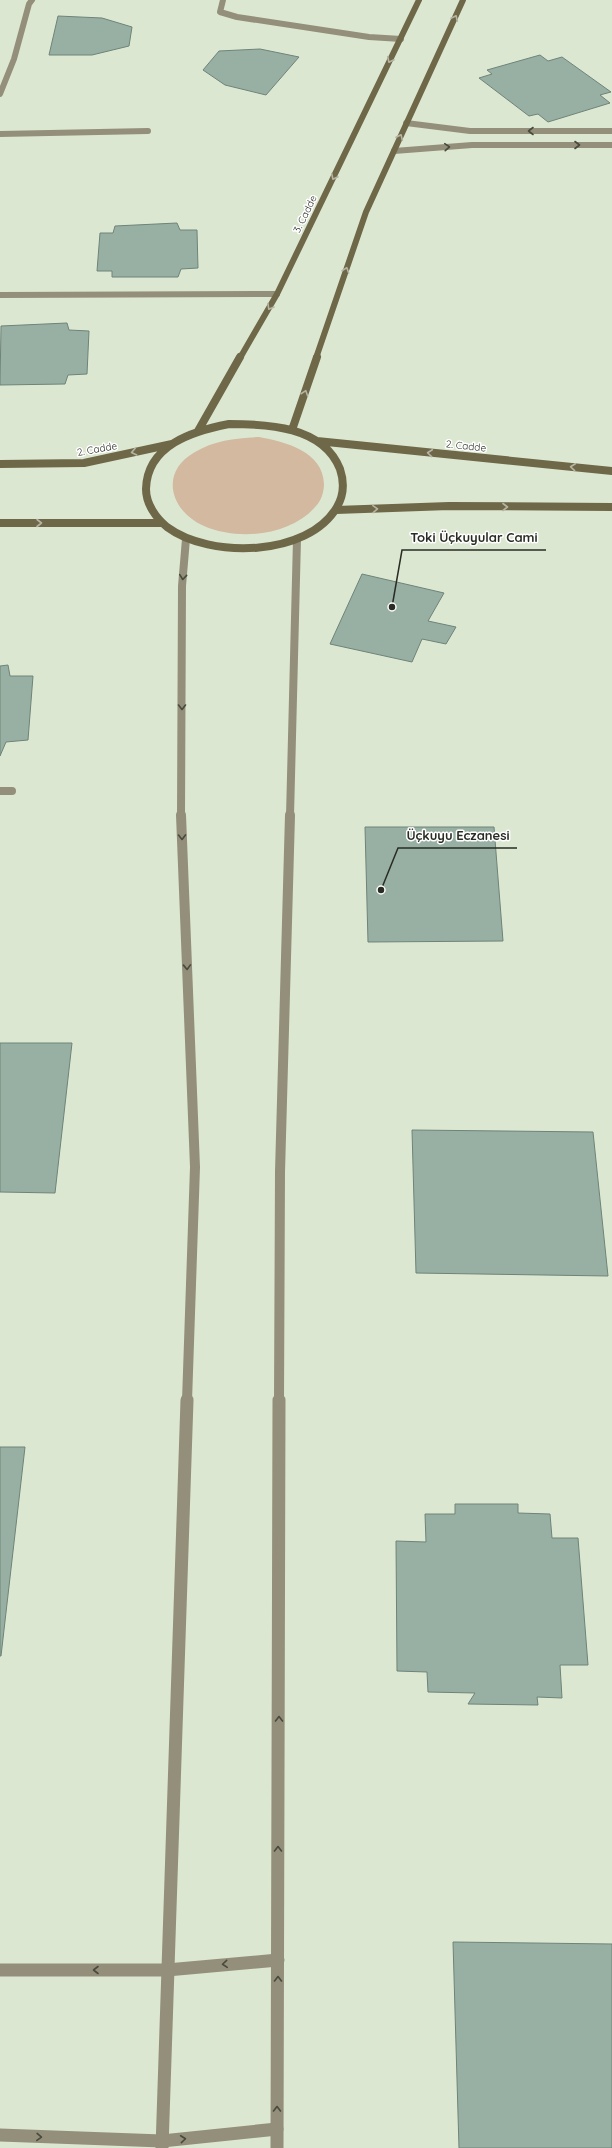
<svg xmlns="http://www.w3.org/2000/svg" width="612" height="2148" font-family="Quicksand,sans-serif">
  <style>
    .green { fill: #d2b9a0 }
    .building { fill: #98b0a3; stroke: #6e8478 }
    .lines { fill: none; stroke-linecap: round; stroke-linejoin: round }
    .service { stroke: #948f7a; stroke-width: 6 }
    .minor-far2 { stroke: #948f7a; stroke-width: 6 }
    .minor-far1 { stroke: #948f7a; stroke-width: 8 }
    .minor { stroke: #948f7a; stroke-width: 13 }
    .tertiary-far2 { stroke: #948f7a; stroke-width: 8 }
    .tertiary-far1 { stroke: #948f7a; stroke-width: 10 }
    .tertiary { stroke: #948f7a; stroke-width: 13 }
    .secondary-far1 { stroke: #6e6848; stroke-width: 6 }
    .secondary { stroke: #6e6848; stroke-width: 8 }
    .oneway { stroke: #b6b4a4 }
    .oneway2 { stroke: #484a3d }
    .labels { text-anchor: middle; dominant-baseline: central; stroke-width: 3; stroke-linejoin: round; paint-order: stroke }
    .far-street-label { font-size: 10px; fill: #282c23; stroke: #fff }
    .leader { fill: none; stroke: #282c23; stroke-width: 1.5 }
    .callout-dot { fill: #282c23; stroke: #fff; stroke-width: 1.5 }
    .callout-label { font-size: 13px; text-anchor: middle; font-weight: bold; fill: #282c23; stroke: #fff; stroke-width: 3; stroke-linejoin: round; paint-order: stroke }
  </style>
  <rect width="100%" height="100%" fill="#dce7d1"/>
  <!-- green -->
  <path class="green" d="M259,437C285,442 323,451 324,484C324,492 321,501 316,506C291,536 238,541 204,526C170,511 159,472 195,452C215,440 236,438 259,437Z"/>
  <!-- building -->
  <path class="building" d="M58,16L102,18L132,27L129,46L92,55H49Z
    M260,49L299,57L266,95L225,85L203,70L219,51Z
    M540,55L548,61L562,57L611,92L600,95L610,103L548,122L538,114L529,116L479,78L492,74L487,70Z
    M177,223L180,230H197L198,268L181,269L178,277H112V271H97L100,233H113L115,226Z
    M67,323L69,330L89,331L87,374L68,375L65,384L0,385L1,326Z
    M362,574L444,593L428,621L456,627L446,644L422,639L412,662L330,644Z
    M8,665L10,676H33L28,740L6,742L0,756V666Z
    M365,827H494L503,941L368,942Z
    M0,1043H72L55,1193L0,1192Z
    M412,1130L593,1132L608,1276L416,1273Z
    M0,1447H25L1,1656H0Z
    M455,1504H518V1513L550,1514L552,1538H578L588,1665H560L562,1698L537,1697L538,1705L468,1704L475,1693L428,1692L427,1672L397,1671L396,1541L426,1542L425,1514H455Z
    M453,1942L612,1944V2148H459Z"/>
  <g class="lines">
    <!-- service -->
    <path class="service" d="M223,0L220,12L237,17L369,37L401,39"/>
    <!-- minor-far2 -->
    <path class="minor-far2" d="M0,94L14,59L29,4L32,0
      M406,123L470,131H612
      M0,134L148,131
      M394,151L472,145H612
      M0,295L277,294"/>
    <!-- minor-far1 -->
    <path class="minor-far1" d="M0,791H12"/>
    <!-- minor -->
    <path class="minor" d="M0,1970H167L278,1960
      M0,2135L162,2141L277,2129"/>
    <!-- tertiary-far2 -->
    <path class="tertiary-far2" d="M181,816L182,586L186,539
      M290,816L297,539"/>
    <!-- tertiary-far1 -->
    <path class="tertiary-far1" d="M181,815L195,1167L187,1401
      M279,1401L280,1172L290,815"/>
    <!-- tertiary -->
    <path class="tertiary" d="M162,2148L187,1400
      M277,2148L279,1400"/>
    <!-- secondary-far1 -->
    <path class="secondary-far1" d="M240,358L277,294L419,0
      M316,358L366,212L463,0"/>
    <!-- secondary -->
    <path class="secondary" d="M229,424C267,424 323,426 340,469C344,481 344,495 337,507C308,557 210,559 167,527C156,518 146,504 146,489C147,445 193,431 229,424Z
      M292,430L317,357
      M198,431L240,357
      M317,441L612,471
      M0,464L84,463L172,444
      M336,510L449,506L612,507
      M0,523H162"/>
  </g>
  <!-- one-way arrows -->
  <defs><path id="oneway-chevron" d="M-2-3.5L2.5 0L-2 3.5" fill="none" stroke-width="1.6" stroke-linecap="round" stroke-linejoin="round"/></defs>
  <g class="oneway">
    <use href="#oneway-chevron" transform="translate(455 18) rotate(-65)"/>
    <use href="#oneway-chevron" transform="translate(390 60) rotate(116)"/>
    <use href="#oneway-chevron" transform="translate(400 137) rotate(-65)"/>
    <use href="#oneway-chevron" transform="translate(334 177) rotate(116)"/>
    <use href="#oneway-chevron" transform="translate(346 270) rotate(-71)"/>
    <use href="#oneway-chevron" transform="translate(270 307) rotate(120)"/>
    <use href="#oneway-chevron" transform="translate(305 393) rotate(-71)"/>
    <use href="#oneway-chevron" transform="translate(134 452) rotate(168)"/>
    <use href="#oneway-chevron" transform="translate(430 453) rotate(-174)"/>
    <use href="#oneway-chevron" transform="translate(573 467) rotate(-174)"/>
    <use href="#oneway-chevron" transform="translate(505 507)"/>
    <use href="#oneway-chevron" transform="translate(375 509) rotate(-2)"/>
    <use href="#oneway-chevron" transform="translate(39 523)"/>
  </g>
  <g class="oneway2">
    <use href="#oneway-chevron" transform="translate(531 131) rotate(180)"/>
    <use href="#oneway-chevron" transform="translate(577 145)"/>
    <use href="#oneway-chevron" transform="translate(447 147) rotate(-4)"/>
    <use href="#oneway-chevron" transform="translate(183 577) rotate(96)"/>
    <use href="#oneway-chevron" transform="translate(182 707) rotate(90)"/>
    <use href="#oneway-chevron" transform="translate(182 837) rotate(89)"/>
    <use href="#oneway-chevron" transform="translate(187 967) rotate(88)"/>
    <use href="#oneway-chevron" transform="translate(279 1719) rotate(-90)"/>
    <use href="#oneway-chevron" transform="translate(278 1849) rotate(-90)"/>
    <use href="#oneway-chevron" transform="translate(225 1964) rotate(175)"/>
    <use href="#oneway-chevron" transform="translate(96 1970) rotate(180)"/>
    <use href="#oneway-chevron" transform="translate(278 1979) rotate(-90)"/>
    <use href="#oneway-chevron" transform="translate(277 2109) rotate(-90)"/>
    <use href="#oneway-chevron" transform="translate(39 2137) rotate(2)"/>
    <use href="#oneway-chevron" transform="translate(183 2139) rotate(-6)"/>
  </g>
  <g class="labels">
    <!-- far-street labels -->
    <g class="far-street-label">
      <text transform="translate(305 214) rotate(-64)">3. Cadde</text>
      <text transform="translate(466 446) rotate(6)">2. Cadde</text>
      <text transform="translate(97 449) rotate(-10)">2. Cadde</text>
    </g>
  </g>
  <!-- callouts -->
  <path class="leader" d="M392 607L402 550H546M381 890L398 848H517"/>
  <g class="callout-dot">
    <circle cx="392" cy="607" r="4"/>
    <circle cx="381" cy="890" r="4"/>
  </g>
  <g class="callout-label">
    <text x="474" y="542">Toki Üçkuyular Cami</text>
    <text x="458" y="840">Üçkuyu Eczanesi</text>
  </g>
</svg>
